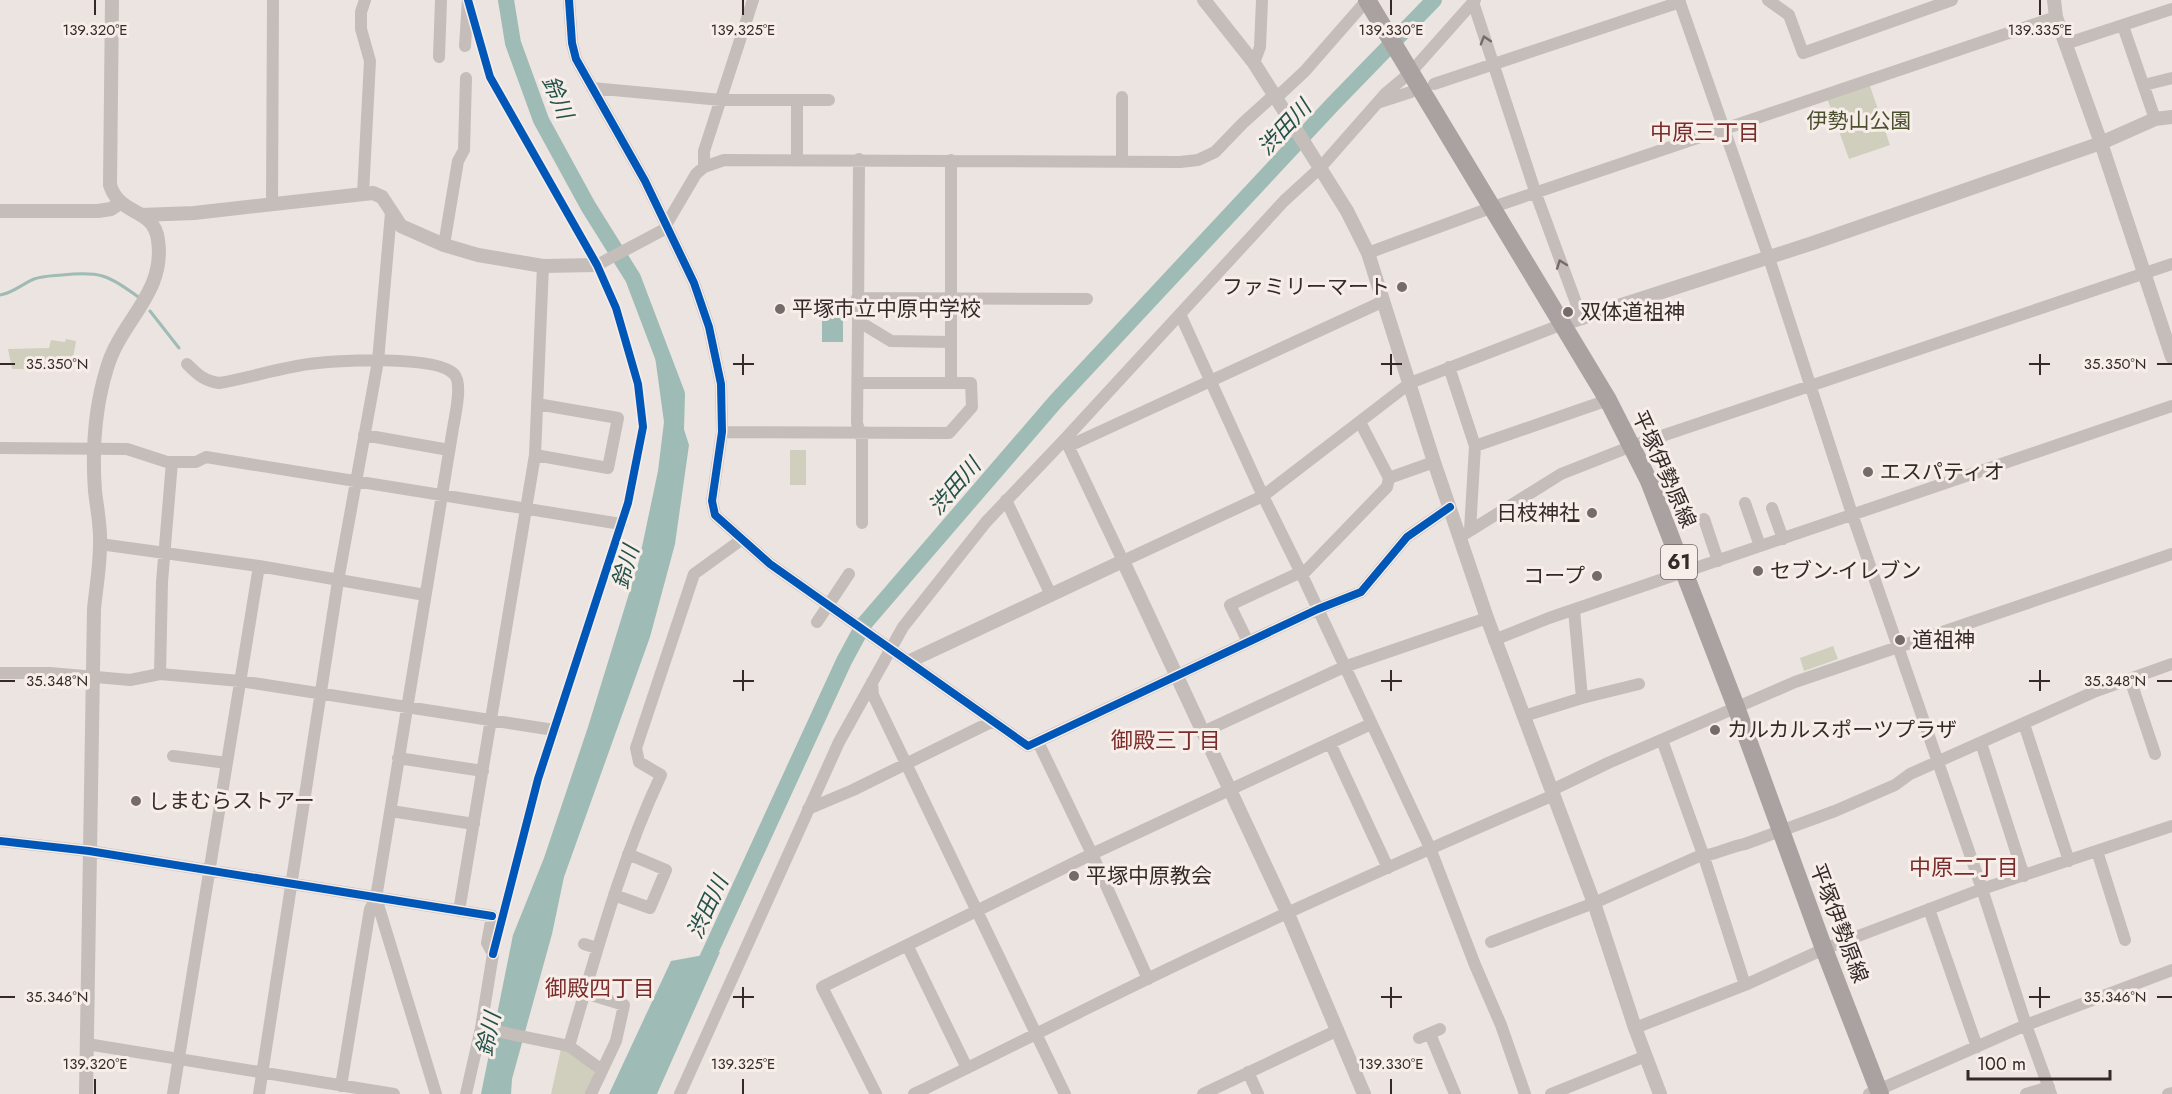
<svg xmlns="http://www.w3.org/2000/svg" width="2172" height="1094" font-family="Jost,'Noto Sans JP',sans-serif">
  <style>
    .green { fill: #d0cfbd }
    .water { fill: #9fbbb5 }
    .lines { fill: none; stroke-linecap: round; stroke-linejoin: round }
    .stream { stroke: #9fbbb5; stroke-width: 3 }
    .river { stroke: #9fbbb5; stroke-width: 16 }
    .minor { stroke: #c4bdba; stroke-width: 12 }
    .tertiary { stroke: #c4bdba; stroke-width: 14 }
    .primary { stroke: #a9a2a0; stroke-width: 18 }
    .cycleway-casing { stroke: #f8eee9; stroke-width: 11 }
    .cycleway { stroke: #0057b8; stroke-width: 8 }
    .oneway { stroke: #756c6a }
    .ticks { fill: none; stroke: #352a29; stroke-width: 2 }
    .poi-dot { fill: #756b69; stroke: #f8eee9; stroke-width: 2 }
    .labels { text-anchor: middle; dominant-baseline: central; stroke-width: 6; stroke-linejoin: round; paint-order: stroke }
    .shield { fill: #f8eee9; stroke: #706563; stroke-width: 1.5 }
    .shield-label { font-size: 20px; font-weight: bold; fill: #352a29 }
    .park-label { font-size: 21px; fill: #4b502f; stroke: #f8eee9 }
    .poi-label { font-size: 21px; fill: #352a29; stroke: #f8eee9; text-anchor: start }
    .street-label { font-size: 21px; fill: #352a29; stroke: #f8eee9 }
    .water-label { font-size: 22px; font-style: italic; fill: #23524b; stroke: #f8eee9 }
    .neighbourhood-label { font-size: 22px; fill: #7b2d2b; stroke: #f8eee9 }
    .ticks-label { font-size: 15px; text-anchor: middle; fill: #352a29; stroke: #f8eee9; stroke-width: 6; stroke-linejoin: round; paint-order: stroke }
  </style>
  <rect width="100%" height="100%" fill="#ebe4e1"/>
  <!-- green -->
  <path class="green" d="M1866,85L1870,86L1890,145L1849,159L1827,98Z
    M66,339L76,341L71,369H12L8,349L49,348L51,340L65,342Z
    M790,450H806V485H790Z
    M1833,646L1838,659L1804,671L1800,658Z
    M561,1049L575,1053L597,1072L587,1094H551Z"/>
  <!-- water -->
  <path class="water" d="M822,306H843V342H822Z
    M651,327L689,445L675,544L650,637L564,877L552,934L512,1079L511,1094H481L513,935L544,858L588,727L639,561L658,471L664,422Z
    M720,952L657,1094H609L671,961Z"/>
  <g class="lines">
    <!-- stream -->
    <path class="stream" d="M0,295C13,293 22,284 34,279C43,276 52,276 62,275C102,271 107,275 140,298
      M150,311L179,348"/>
    <!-- river -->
    <path class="river" d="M506,0L513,43L541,120L588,206L633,278L677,394L676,429
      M700,974L844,661L864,624L1056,401L1333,104L1434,0"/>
    <!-- minor -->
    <path class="minor" d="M569,0L572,43L576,59L645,181L694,283L709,327L721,384L722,432L712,501L715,515L770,564L1028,746L1318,609L1361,592L1407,537L1450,507
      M1679,0L1769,258L1852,514L1982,889L2026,1025L2051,1094
      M1768,0L1789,15L1803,53L1952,0
      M1473,2L1536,194L1582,319
      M2123,26L2155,119
      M2065,44L2172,9
      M465,46L468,0
      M439,57L441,0
      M1254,63L1260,47L1262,0
      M1434,84L1680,2
      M2144,85L2172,78
      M592,88L721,100H829
      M1122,97V162
      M1276,98L1305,71L1367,0
      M797,100V160
      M1380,102L1411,92
      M859,159L858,321L891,341L951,342
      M704,167V151L753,0
      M363,194L370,61L361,29V12L365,0
      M272,204L273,0
      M444,245L458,161L464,150L466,78
      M1368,253L1493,207L2056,17
      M597,265L663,230L696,174L704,167L724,160L1180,162L1198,160L1215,152L1243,123L1274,95
      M857,298L1087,299
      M1180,314L1263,496L1302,575L1430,848L1475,965L1501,1025L1525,1094
      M858,321L857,423L862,440V523
      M187,364C197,374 204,381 219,383C249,378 279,368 309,364C336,360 436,355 454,374C463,383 455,416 453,428L376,898L370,909L341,1086
      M1449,367L1475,446L1470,530
      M951,383V160
      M722,432L949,433L972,407L971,383H858
      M364,435L449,450
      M1065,439L1123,561L1263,496L1410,383L1563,324
      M1069,446L1384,301
      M1475,446L1608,400
      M0,448L127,449L167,462H196L206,457L621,524
      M535,455L608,468L618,418L537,404
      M1389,478L1434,462
      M1006,500L1051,595
      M1745,503L1760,546
      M1772,508L1783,539
      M1704,519L1718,561
      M1460,537L1561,474L1632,446L2172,264
      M100,544L259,566L425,595
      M1302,575L1387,487L1389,478L1360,422
      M1574,610L1582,698
      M817,622L849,574
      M1494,640L1549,618L1669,577L2172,406
      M1248,642L1230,605L1301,572
      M0,673H50L130,680L160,674L240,681L554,730
      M160,674L162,582L172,462
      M2130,679L2155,754
      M872,682L873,695L1065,1094
      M1524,716L1582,698L1639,684
      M2024,724L2069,861
      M1203,732L1344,667L1487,618
      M1662,740L1704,857L1745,985
      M1330,743L1388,868
      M1981,743L2024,876
      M173,756L227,763
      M398,758L483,771
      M1552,790L1608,763L1795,682L2172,554
      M808,809L853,790L993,721
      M391,811L474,824
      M0,841L89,851L492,916L487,943L493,954L481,1028L569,1046L602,1070
      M2097,851L2125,940
      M614,895L650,908L666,870L628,854
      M376,898L436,1094
      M1929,909L1977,1047
      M459,911L535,455L543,266
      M1491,942L1594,903L1697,857C1714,856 1728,847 1745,844L1835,811L1895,785L1910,774L2096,691L2172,664
      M584,944L597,948
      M907,945L967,1068
      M1148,979L1092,854L1371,724
      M585,993L624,1005L616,1041L591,1094
      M1635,1028L1745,985L1824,949L1982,889L2172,826
      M1430,1034L1455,1094
      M1419,1038L1440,1029
      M87,1044L394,1094
      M569,1046C596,955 620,862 661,775L639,762L636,748L694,574L741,540
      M1248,1072L1258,1094
      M173,1094L259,566
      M259,1094L338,581L378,361L391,213
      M466,1094L481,1028
      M680,1094L839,742L903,627L986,522L1065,439L1284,201L1320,168L1386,93L1411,72L1475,0
      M876,1094L822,987L1092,854L1038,742
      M914,1094C972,1066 1030,1037 1088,1008C1240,932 1398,862 1554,795
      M1203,1094L1338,1030
      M1551,1094L1646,1056
      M1869,1094L2026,1025L2172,970
      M2026,1094L2049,1087
      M2168,1094L2172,1093"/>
    <!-- tertiary -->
    <path class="tertiary" d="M1204,0L1254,63L1278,101L1347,211L1368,253L1434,462L1487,618L1594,903L1635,1028L1660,1094
      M2054,0L2056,17L2101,143L2172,357
      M0,211H98L111,209L120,203
      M141,215L194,213L373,193L382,197L401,226L444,245L478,255L543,266L597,265
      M1563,324L1813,243L2101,143L2155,119L2172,117
      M910,661L1123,561L1288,914L1364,1094
      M86,1094L94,609C96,588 100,567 100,545C101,527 97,509 95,491C92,450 95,407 107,368C121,320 166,293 158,240C154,207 120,217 110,185L112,0"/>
    <!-- primary -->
    <path class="primary" d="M1367,0L1608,400L1649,481L1736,707L1824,949L1880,1094"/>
    <!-- cycleway casing -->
    <g class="cycleway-casing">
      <path id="cycleway" d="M468,0L490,77L597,265L616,308L638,384L643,427L628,503L538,779L493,954
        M569,0L572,43L576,59L645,181L694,283L709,327L721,384L722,432L712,501L715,515L770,564L1028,746L1318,609L1361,592L1407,537L1450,507
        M0,841L89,851L492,916"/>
    </g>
    <!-- cycleway -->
    <use href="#cycleway" class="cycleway"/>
  </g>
  <!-- one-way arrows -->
  <defs><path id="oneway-chevron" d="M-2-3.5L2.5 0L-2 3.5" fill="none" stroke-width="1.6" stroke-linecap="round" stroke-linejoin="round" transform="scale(1.5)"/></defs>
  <g class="oneway">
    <use href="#oneway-chevron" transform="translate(1485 40) rotate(-107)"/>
    <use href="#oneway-chevron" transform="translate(1561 264) rotate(-110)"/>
  </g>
  <!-- ticks -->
  <path class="ticks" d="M95,0V15M743,0V15M1391,0V15M2040,0V15M743,354V375M1391,354V375M2040,354V375M0,364H15M733,364H754M1381,364H1402M2029,364H2050M2157,364H2172M743,670V691M1391,670V691M2040,670V691M0,681H15M733,681H754M1381,681H1402M2029,681H2050M2157,681H2172M743,987V1008M1391,987V1008M2040,987V1008M0,997H15M733,997H754M1381,997H1402M2029,997H2050M2157,997H2172M95,1079V1094M743,1079V1094M1391,1079V1094"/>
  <!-- markers -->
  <g class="poi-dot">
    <circle cx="1402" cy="287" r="6"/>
    <circle cx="780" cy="309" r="6"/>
    <circle cx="1568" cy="312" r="6"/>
    <circle cx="1868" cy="472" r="6"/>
    <circle cx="1592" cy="513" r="6"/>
    <circle cx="1758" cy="571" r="6"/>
    <circle cx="1597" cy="576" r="6"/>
    <circle cx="1900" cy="640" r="6"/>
    <circle cx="1715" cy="730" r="6"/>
    <circle cx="136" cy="801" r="6"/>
    <circle cx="1074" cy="876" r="6"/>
  </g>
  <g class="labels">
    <!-- shield labels -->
    <rect class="shield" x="1661" y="545" width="36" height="34" rx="4.5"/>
    <g class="shield-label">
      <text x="1679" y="562">61</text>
    </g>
    <!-- park labels -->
    <g class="park-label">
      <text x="1859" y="121">伊勢山公園</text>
    </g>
    <!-- poi labels -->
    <g class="poi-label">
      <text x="1390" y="287" text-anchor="end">ファミリーマート</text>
      <text x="792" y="309">平塚市立中原中学校</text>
      <text x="1580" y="312">双体道祖神</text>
      <text x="1880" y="472">エスパティオ</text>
      <text x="1580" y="513" text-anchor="end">日枝神社</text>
      <text x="1770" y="571">セブン-イレブン</text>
      <text x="1585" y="576" text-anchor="end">コープ</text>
      <text x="1912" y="640">道祖神</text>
      <text x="1727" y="730">カルカルスポーツプラザ</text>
      <text x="148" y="801">しまむらストアー</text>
      <text x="1086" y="876">平塚中原教会</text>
    </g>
    <!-- street labels -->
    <g class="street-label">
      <text transform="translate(1664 469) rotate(66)">平塚伊勢原線</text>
      <text transform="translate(1839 923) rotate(69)">平塚伊勢原線</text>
    </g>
    <!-- water labels -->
    <g class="water-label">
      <text transform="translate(558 97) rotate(67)">鈴川</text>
      <text transform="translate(1284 127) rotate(-47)">渋田川</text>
      <text transform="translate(954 486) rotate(-49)">渋田川</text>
      <text transform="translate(625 567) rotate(-74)">鈴川</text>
      <text transform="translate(707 907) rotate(-65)">渋田川</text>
      <text transform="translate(488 1034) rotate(-78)">鈴川</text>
    </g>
    <!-- neighbourhood labels -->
    <g class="neighbourhood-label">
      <text x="1705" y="132">中原三丁目</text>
      <text x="1166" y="740">御殿三丁目</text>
      <text x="1964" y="867">中原二丁目</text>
      <text x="600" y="988">御殿四丁目</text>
    </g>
  </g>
  <g class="ticks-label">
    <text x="95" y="35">139.320°E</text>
    <text x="743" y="35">139.325°E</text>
    <text x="1391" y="35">139.330°E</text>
    <text x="2040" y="35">139.335°E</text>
    <text x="57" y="369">35.350°N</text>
    <text x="2115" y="369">35.350°N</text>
    <text x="57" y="686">35.348°N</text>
    <text x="2115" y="686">35.348°N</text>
    <text x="57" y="1002">35.346°N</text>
    <text x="2115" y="1002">35.346°N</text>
    <text x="95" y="1069">139.320°E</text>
    <text x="743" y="1069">139.325°E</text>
    <text x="1391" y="1069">139.330°E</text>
  </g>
  <!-- scale -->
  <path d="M1968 1070v9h142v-9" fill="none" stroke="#352a29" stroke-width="3"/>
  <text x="1977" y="1070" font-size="18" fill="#352a29" stroke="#f8eee9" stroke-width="4.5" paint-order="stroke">100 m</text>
</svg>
